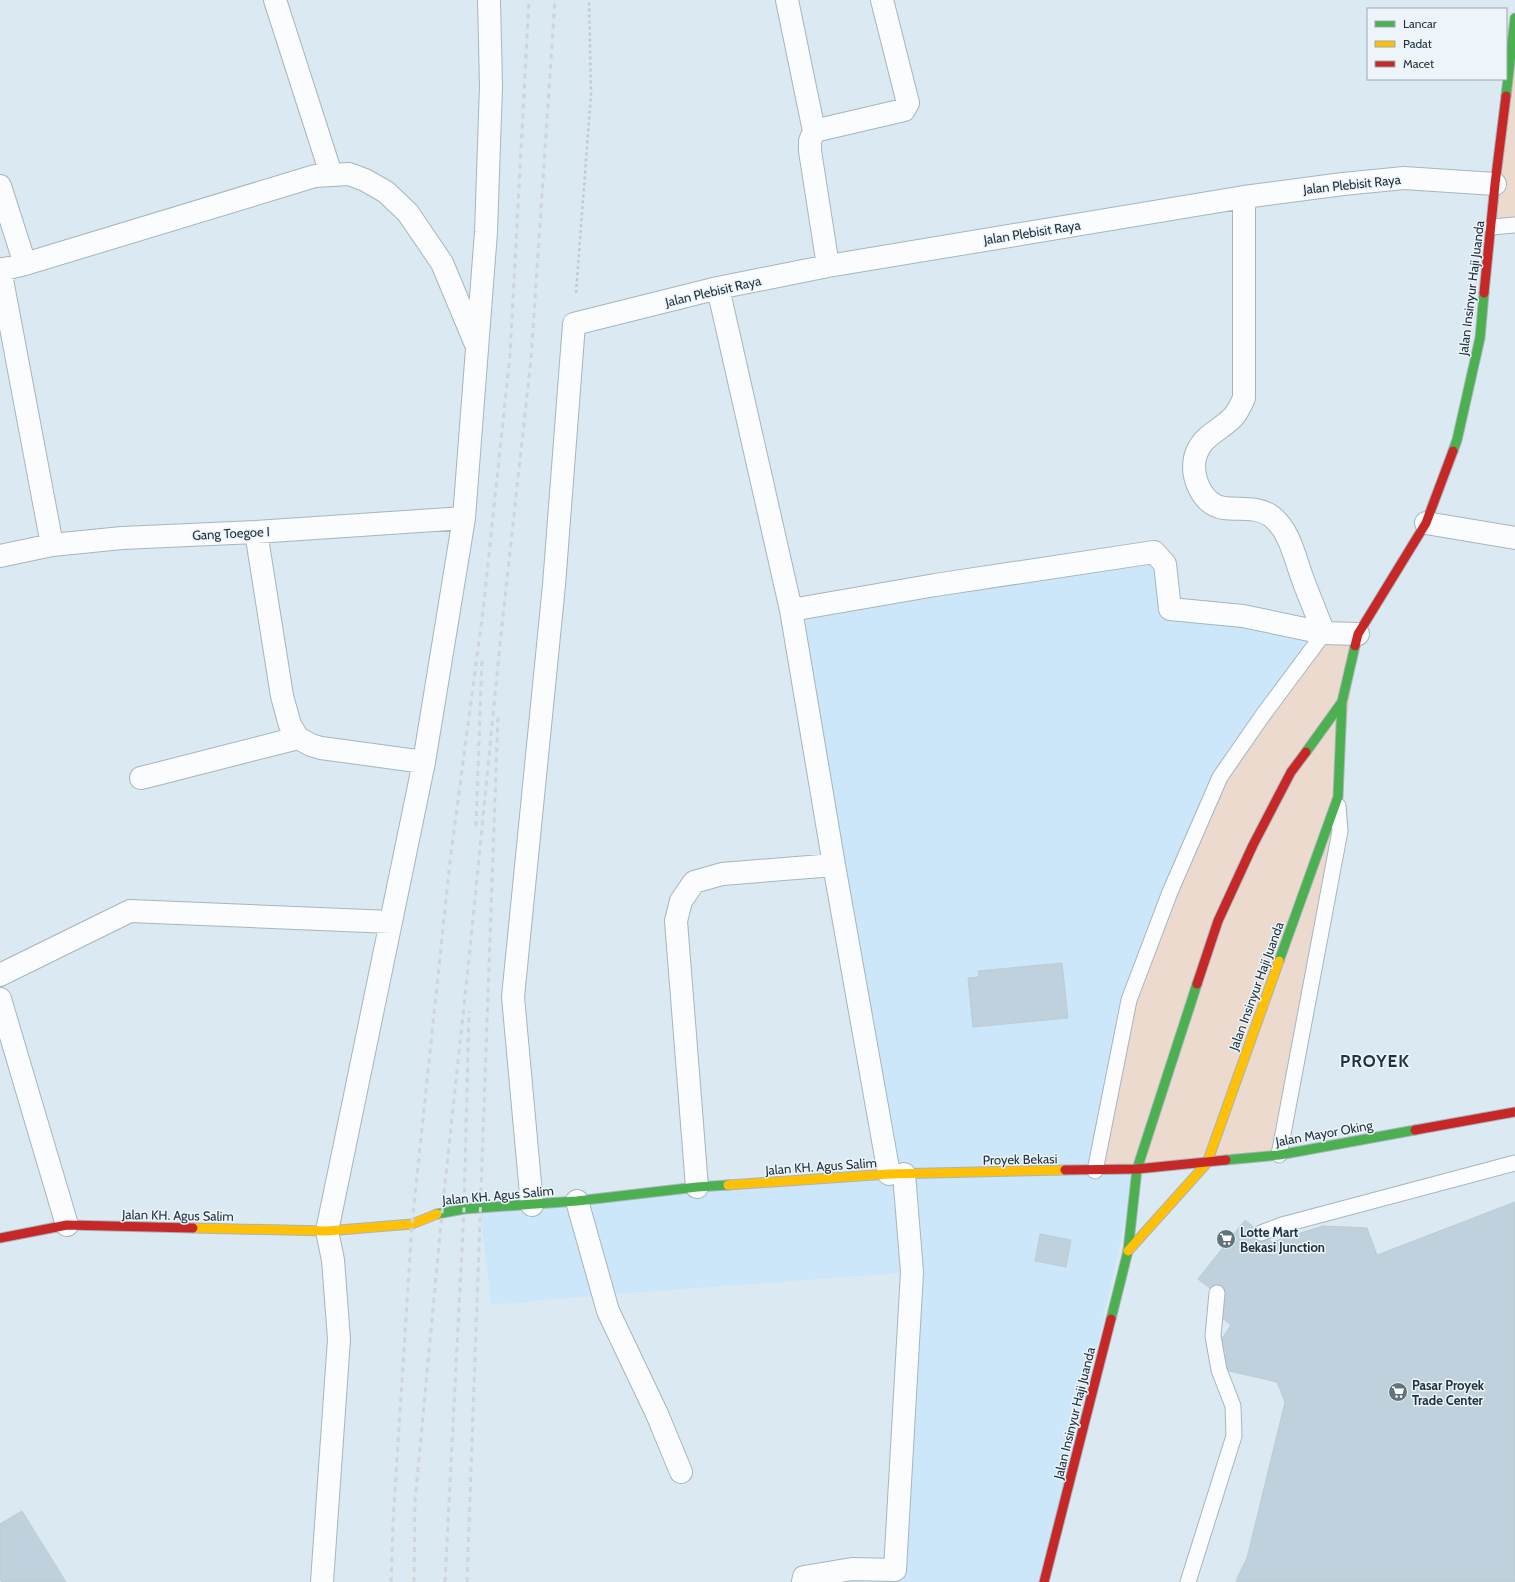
<svg xmlns="http://www.w3.org/2000/svg" width="1515" height="1582" font-family="Cabin,sans-serif">
  <style>
    .built { fill: #cce7f9 }
    .grass { fill: #ecdace }
    .building { fill: #bfd1dc; stroke: #bdcbd4 }
    .lines { fill: none; stroke-linecap: round; stroke-linejoin: round }
    .lane-casing { stroke: #a7b5be; stroke-width: 17 }
    .street-casing { stroke: #a7b5be; stroke-width: 24 }
    .fast-casing { stroke: #a7b5be; stroke-width: 11 }
    .slow-casing { stroke: #a7b5be; stroke-width: 11 }
    .jam-casing { stroke: #a7b5be; stroke-width: 11 }
    .path { stroke: #c6cacf; stroke-width: 2.5; stroke-dasharray: 3 3; stroke-linecap: butt }
    .lane { stroke: #fafcfd; stroke-width: 15 }
    .street { stroke: #fafcfd; stroke-width: 22 }
    .fast { stroke: #4caf50; stroke-width: 9 }
    .slow { stroke: #ffc107; stroke-width: 9 }
    .jam { stroke: #c62828; stroke-width: 9 }
    .rail { stroke: #d0d5d8; stroke-width: 3; stroke-dasharray: 5 5; stroke-linecap: butt }
    .labels { text-anchor: middle; dominant-baseline: central; stroke-width: 3; stroke-linejoin: round; paint-order: stroke }
    .street-label { font-size: 13px; fill: #23333d; stroke: #edf5fa }
    .poi-label { font-size: 13px; font-weight: bold; fill: #23333d; stroke: #edf5fa; text-anchor: start }
    .district-label { font-size: 17px; font-weight: bold; letter-spacing: 1px; fill: #23333d; stroke: #edf5fa }
  </style>
  <rect width="100%" height="100%" fill="#dbe9f2"/>
  <!-- built -->
  <path class="built" d="M1154,552L1170,609L1324,633L1137,1169L1044,1582H803L895,1570L912,1272L551,1299L521,1303L491,1304L480,1208L889,1174L791,610Z"/>
  <!-- grass -->
  <path class="grass" d="M1515,18V225L1492,227Z
    M1324,633L1358,634L1338,797L1279,1155L1095,1171L1129,1000L1220,777Z"/>
  <!-- building -->
  <path class="building" d="M1062,963L1068,1018L973,1027L968,978L979,977L978,971Z
    M1515,1202V1582H1236L1239,1574L1247,1558L1285,1402L1277,1382L1225,1370L1226,1351L1217,1346L1231,1325L1215,1312L1225,1300L1198,1279L1245,1220L1272,1242L1323,1226L1367,1228L1377,1255Z
    M1040,1234L1071,1240L1066,1267L1035,1261Z
    M22,1511L66,1582H2L0,1580V1524Z"/>
  <g class="lines">
    <!-- lane casing -->
    <g class="lane-casing">
      <path id="lane" d="M1492,227L1515,225
        M1279,1155L1340,831L1338,806
        M1095,1171L1129,1000L1170,892L1220,777L1263,715L1324,633
        M1261,1233L1282,1225L1515,1163
        M1188,1582L1234,1436L1233,1406L1219,1370L1213,1336L1217,1293"/>
    </g>
    <!-- street casing -->
    <g class="street-casing">
      <path id="street" d="M275,0L331,174
        M787,0L814,131L810,141V151L828,266
        M814,131L904,110L908,103L882,0
        M0,186L25,264
        M1244,197V398C1241,405 1238,412 1233,417C1219,432 1201,435 1195,458C1191,477 1202,505 1224,508C1240,510 1257,506 1271,516C1290,530 1295,559 1303,580C1310,598 1317,616 1324,633
        M0,269L52,545
        M0,270L25,264L315,176L349,174L365,180L386,192L408,213L442,263L475,342
        M718,288L791,610L834,865L889,1174
        M1426,523L1515,538
        M256,532L282,696L290,725L298,738L311,745L321,748L424,762
        M0,556L52,545L122,538L256,532L464,518
        M791,610L935,585L1154,552L1165,564L1170,609L1243,616L1324,633L1358,634
        M141,778L298,738
        M0,975L130,911L391,922
        M0,999L67,1225
        M697,1187L676,921L681,901L694,882L722,874L834,865
        M577,1201L608,1311L657,1414L681,1472
        M532,1205L513,997L554,585L574,324L718,288L828,266L1244,197L1343,184L1404,178L1495,184
        M322,1582L339,1339L333,1260L327,1231L424,762L464,518L486,232L491,86L489,0
        M803,1582L804,1577L852,1569L895,1570L912,1272L904,1174"/>
    </g>
    <!-- fast casing -->
    <g class="fast-casing">
      <path id="fast" d="M1506,96L1515,18
        M1453,451L1457,440L1480,338L1484,293
        M1306,752L1342,702
        M1279,961L1338,797L1342,702L1355,646
        M1226,1160L1279,1155L1415,1130
        M437,1214L464,1209L577,1201L697,1187L728,1185
        M1111,1319L1128,1251L1137,1169L1197,984"/>
    </g>
    <!-- slow casing -->
    <g class="slow-casing">
      <path id="slow" d="M728,1185L889,1174L1065,1170
        M193,1228L327,1231L412,1224L437,1214
        M1128,1251L1207,1163L1279,961"/>
    </g>
    <!-- jam casing -->
    <g class="jam-casing">
      <path id="jam" d="M1484,293L1495,184L1506,96
        M1355,646L1358,634L1426,523L1453,451
        M1197,984L1218,921L1253,845L1291,772L1306,752
        M1415,1130L1515,1112
        M1065,1170L1137,1169L1226,1160
        M0,1238L67,1225L193,1228
        M1044,1582L1111,1319"/>
    </g>
    <!-- path -->
    <path class="path" d="M576,293L591,94L589,0"/>
    <!-- lane -->
    <use href="#lane" class="lane"/>
    <!-- street -->
    <use href="#street" class="street"/>
    <!-- fast -->
    <use href="#fast" class="fast"/>
    <!-- slow -->
    <use href="#slow" class="slow"/>
    <!-- jam -->
    <use href="#jam" class="jam"/>
    <!-- rail -->
    <path class="rail" d="M476,826L482,658
      M391,1582L393,1522L412,1224L450,861L483,611L510,355L529,0
      M414,1582L415,1501L442,1212L470,949L501,634L531,359L555,0
      M445,1582L464,1209L469,1011
      M467,1582L498,715"/>
  </g>
  <!-- icons -->
  <defs>
    <g id="supermarket-disc" transform="scale(1)"><circle r="9.5" fill="#63737c" stroke="#edf5fa"/><path d="M-6-5.5h2.5l.6 2H6L4.5 2H-2.5L-4.4-4H-6ZM-1.5 3.2a1.3 1.3 0 1 0 .1 0ZM3 3.2a1.3 1.3 0 1 0 .1 0Z" fill="#fff"/></g>
  </defs>
  <g fill-rule="evenodd">
    <use href="#supermarket-disc" x="1226" y="1239"/>
    <use href="#supermarket-disc" x="1398" y="1392"/>
  </g>
  <g class="labels">
    <!-- street labels -->
    <g class="street-label">
      <text transform="translate(1352 184) rotate(-6)">Jalan Plebisit Raya</text>
      <text transform="translate(1032 232) rotate(-9)">Jalan Plebisit Raya</text>
      <text transform="translate(1471 288) rotate(-83)">Jalan Insinyur Haji Juanda</text>
      <text transform="translate(713 291) rotate(-13)">Jalan Plebisit Raya</text>
      <text transform="translate(231 533) rotate(-3)">Gang Toegoe I</text>
      <text transform="translate(1256 986) rotate(-70)">Jalan Insinyur Haji Juanda</text>
      <text transform="translate(1324 1133) rotate(-10)">Jalan Mayor Oking</text>
      <text transform="translate(1020 1159) rotate(-1)">Proyek Bekasi</text>
      <text transform="translate(821 1166) rotate(-4)">Jalan KH. Agus Salim</text>
      <text transform="translate(498 1195) rotate(-5)">Jalan KH. Agus Salim</text>
      <text transform="translate(178 1215) rotate(1)">Jalan KH. Agus Salim</text>
      <text transform="translate(1074 1413) rotate(-76)">Jalan Insinyur Haji Juanda</text>
    </g>
    <!-- poi labels -->
    <g class="poi-label">
      <text x="1240" y="1232">Lotte Mart<tspan x="1240" dy="15">Bekasi Junction</tspan></text>
      <text x="1412" y="1385">Pasar Proyek<tspan x="1412" dy="15">Trade Center</tspan></text>
    </g>
    <!-- district labels -->
    <g class="district-label">
      <text x="1375" y="1061">PROYEK</text>
    </g>
  </g>
  <!-- legend -->
  <rect x="1367" y="8" width="140" height="72" fill="#edf5fa" stroke="#9ca7ae"/>
  <rect x="1375" y="21" width="20" height="6" fill="#4caf50" stroke="#9ca7ae"/>
  <text x="1403" y="28" font-size="12" fill="#23333d">Lancar</text>
  <rect x="1375" y="41" width="20" height="6" fill="#ffc107" stroke="#9ca7ae"/>
  <text x="1403" y="48" font-size="12" fill="#23333d">Padat</text>
  <rect x="1375" y="61" width="20" height="6" fill="#c62828" stroke="#9ca7ae"/>
  <text x="1403" y="68" font-size="12" fill="#23333d">Macet</text>
</svg>
